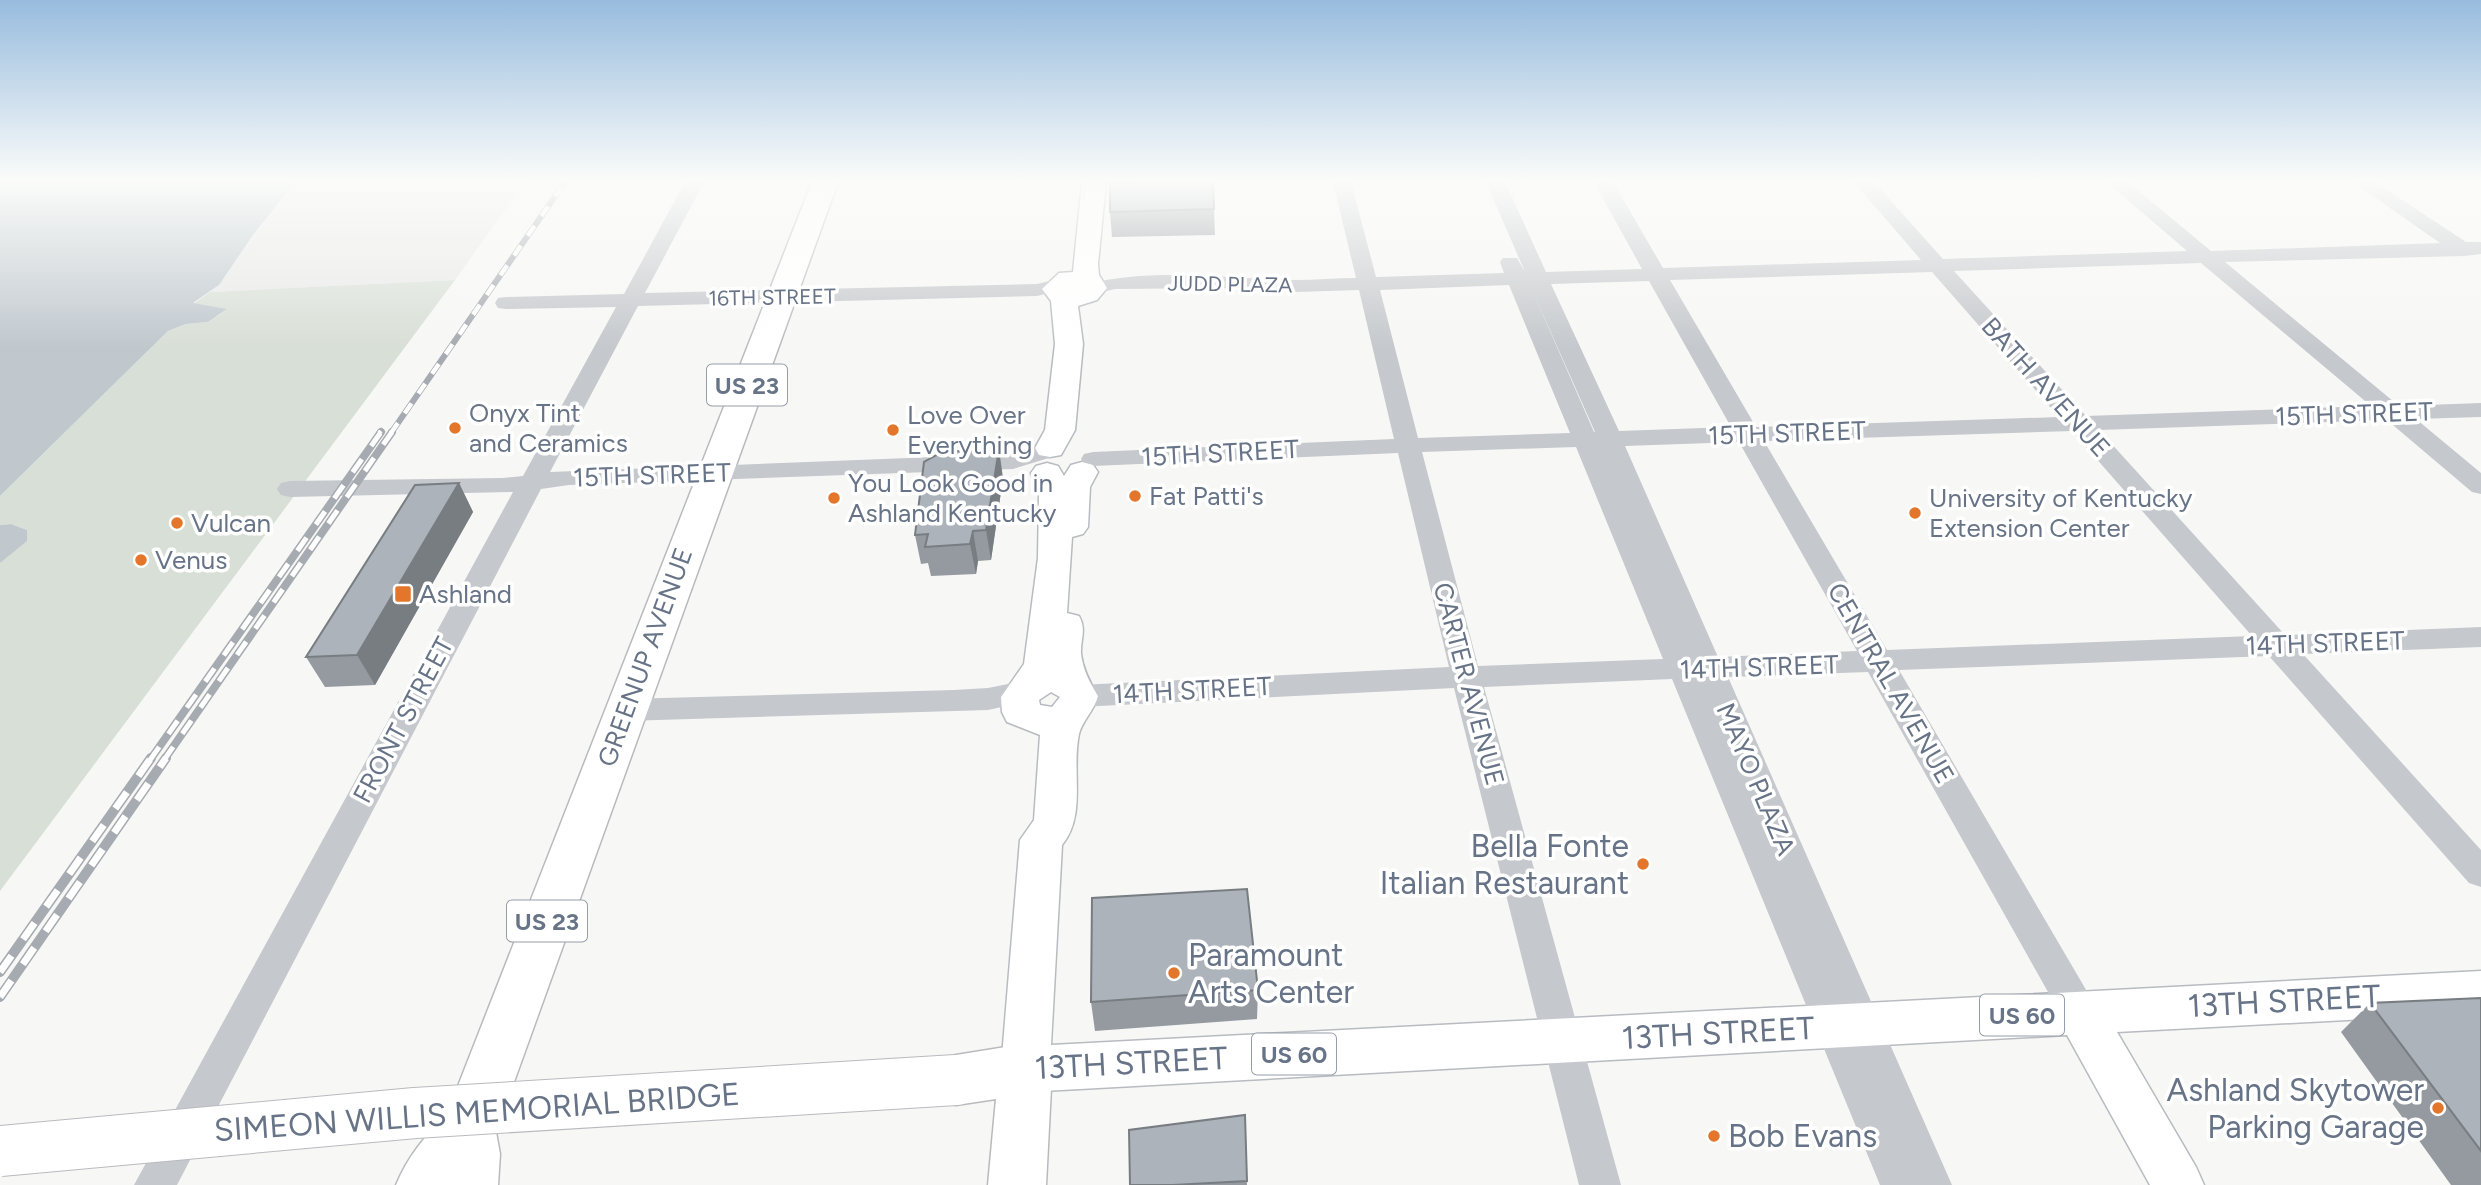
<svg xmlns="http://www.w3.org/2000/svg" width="2481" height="1185" font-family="Figtree,sans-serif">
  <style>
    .built { fill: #e8e9e8 }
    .green { fill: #d8dfd6 }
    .water { fill: #c0c8ce }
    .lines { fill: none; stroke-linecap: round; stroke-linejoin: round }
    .major-casing { stroke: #b8bbc0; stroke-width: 3 }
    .highway-casing { stroke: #b8babe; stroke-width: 3 }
    .minor { fill: #c5c8cc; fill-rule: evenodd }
    .major { fill: #fff; fill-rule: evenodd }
    .highway { fill: #fff; fill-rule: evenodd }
    .rail-far2-casing { stroke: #a6aab1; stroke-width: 6 }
    .rail-far1-casing { stroke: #a6aab1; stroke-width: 8 }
    .rail-casing { stroke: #a6aab1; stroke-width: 10 }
    .rail-far2 { stroke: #fff; stroke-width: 4.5; stroke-dasharray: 12; stroke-linecap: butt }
    .rail-far1 { stroke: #fff; stroke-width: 5; stroke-dasharray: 16; stroke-linecap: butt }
    .rail { stroke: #fff; stroke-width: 7; stroke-dasharray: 20; stroke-linecap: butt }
    .highway-bridge-casing { stroke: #b8babe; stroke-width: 52; stroke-linecap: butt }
    .highway-bridge { stroke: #fff; stroke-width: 50 }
    .wall { fill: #949aa0 }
    .shaded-wall { fill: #787d82 }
    .building { fill: #acb3ba; stroke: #787d82; stroke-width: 2 }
    .poi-dot { fill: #e3762a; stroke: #fff; stroke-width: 2.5 }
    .labels { text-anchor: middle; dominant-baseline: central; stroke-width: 7; stroke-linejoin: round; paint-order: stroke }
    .far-street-label { font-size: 21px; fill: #677386; stroke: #fff }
    .shield { fill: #fff; stroke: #959daa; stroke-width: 2 }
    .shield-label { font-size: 24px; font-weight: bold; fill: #677386 }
    .street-label { font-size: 26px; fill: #677386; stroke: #fff }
    .poi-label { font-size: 26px; fill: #677386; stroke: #fff; text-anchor: start }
    .near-poi-label { font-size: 32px; fill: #677386; stroke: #fff; text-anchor: end }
    .near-street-label { font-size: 32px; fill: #677386; stroke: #fff }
  </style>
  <rect width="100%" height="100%" fill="#f7f8f5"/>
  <!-- built -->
  <path class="built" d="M295,182H525L455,280L210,292L219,285L253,235Z"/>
  <!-- green -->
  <path class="green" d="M455,280L0,891V563L25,536L27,530L11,524L0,525V496L168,331L186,324L208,322L226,310L193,304L210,292Z"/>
  <!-- water -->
  <path class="water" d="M0,182H295L253,235L219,285L193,303L227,309L208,322L186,324L168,331L0,496Z
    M11,524L27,530V541L0,563V525Z"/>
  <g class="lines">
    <!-- major casing -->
    <g class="major-casing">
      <path id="major" d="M1082,182H1106L1098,264L1099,275L1107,288L1097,300L1078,306L1083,344L1075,430L1061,455L1050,457L1039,455L1035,448L1045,430L1055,344L1051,301L1042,289L1059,273L1073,272Z
        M1082,462L1093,465L1098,472L1090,487L1088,527L1083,534L1072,537L1067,613L1079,616C1087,630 1080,640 1081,654C1083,670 1090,683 1098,696C1094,711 1082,721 1079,734C1071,771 1087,815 1062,845L1051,1045L2481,971V1013L2117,1032L2196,1167L2204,1185H2150L2067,1035L1025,1092L1008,1085L1001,1069L1020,840L1034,820L1040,735L1007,722L1002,712L1001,697L1024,664L1038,558L1039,496L1031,473L1036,466L1047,463L1058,466L1064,476L1071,465ZM1051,692L1060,697L1052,707L1040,705L1039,700Z"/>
    </g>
    <!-- highway casing -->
    <g class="highway-casing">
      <path id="highway" d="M812,182H838L496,1132L500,1154L498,1185H396C408,1156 425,1136 447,1114Z
        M1025,1044L1044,1051L1052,1069L1046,1185H988L996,1099L956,1105L937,1098L929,1080L937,1062L956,1055Z"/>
    </g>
    <!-- minor -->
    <path class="minor" d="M685,182H704L645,293L1037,284L1057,279L1064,281L1067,285L1064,289L1037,296L638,306L550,472L1011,454L1043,445L1052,447L1055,452L1052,457L1013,469L569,485L541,489L177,1185H134L513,492L290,497L281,495L277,489L281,483L290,481L503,478L523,476L616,307L506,309L498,308L495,303L498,298L506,297L624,294Z
      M1333,182H1351L1376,277L1504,273L1500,262L1503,258H1517L1525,272L1486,182H1505L1546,272L1642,269L1594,182H1613L1663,268L1921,260L1854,182H1874L1943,259L2187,251L2107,182H2128L2211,251L2440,243L2353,182H2375L2466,242H2481V254L2464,256L2225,262L2399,406L2481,403V417L2416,419L2481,473V494L2472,492L2387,420L2099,430L2285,635L2481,627V647L2303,654L2481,850V887L2469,883L2269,656L1899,670L2092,1000L2098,1012L2092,1024L2079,1029L2066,1024L1868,672L1728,677L1952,1185H1880L1672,679L1484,687L1621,1185H1579L1454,688L1079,707L1068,704L1064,696L1068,688L1079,685L1449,667L1398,453L1093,466L1084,464L1081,459L1084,454L1093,452L1394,439L1359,290L1296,292L1222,288L1115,289L1094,294L1087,292L1083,288L1087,284C1154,267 1227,279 1296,280C1316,280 1336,278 1356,278ZM2201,263L2371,406L2086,416L1954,271ZM1932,272L2059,417L1756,427L1670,280ZM1649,281L1731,427L1619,431L1551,284ZM1509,285L1570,433L1418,438L1380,290ZM1530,285L1595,432H1594ZM2072,431L2252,636L1887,650L1764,441ZM1739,442L1857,651L1718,657L1625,446ZM1576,447L1663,659L1478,666L1422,452Z
      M1023,681L1034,684L1038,692L1034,700L988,710L625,721L614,718L610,710L614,702L625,699L954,690L988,688Z"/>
    <!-- major -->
    <use href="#major" class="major"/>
    <!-- highway -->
    <use href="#highway" class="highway"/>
    <!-- rail-far2 casing -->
    <g class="rail-far2-casing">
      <path id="rail-far2" d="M379,433L381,431
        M391,433L565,182"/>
    </g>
    <!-- rail-far1 casing -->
    <g class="rail-far1-casing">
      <path id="rail-far1" d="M150,760L381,432
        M164,760L392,432"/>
    </g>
    <!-- rail casing -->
    <g class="rail-casing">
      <path id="rail" d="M0,972L151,758
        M0,997L166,758"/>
    </g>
    <!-- rail-far2 -->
    <use href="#rail-far2" class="rail-far2"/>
    <!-- rail-far1 -->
    <use href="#rail-far1" class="rail-far1"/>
    <!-- rail -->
    <use href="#rail" class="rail"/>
    <!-- highway-bridge casing -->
    <g class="highway-bridge-casing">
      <path id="highway-bridge" d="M0,1151L415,1113L956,1080"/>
    </g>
    <!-- highway-bridge -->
    <use href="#highway-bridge" class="highway-bridge"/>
  </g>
  <!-- wall -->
  <path class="wall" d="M1214,209L1215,235L1112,237L1110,212Z
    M1003,478L991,560L978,561L976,574L931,576L928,563L921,564L915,535Z
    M459,483L473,512L375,685L325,687L306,657Z
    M1258,990L1257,1019L1095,1031L1091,1002Z
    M2481,998V1185H2451L2341,1032L2370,1003Z
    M1245,1115L1247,1185H1130Z"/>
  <!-- shaded-wall -->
  <path class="shaded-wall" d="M999,449L1003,478L991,560L986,530Z
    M459,483L473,512L375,685L357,655Z
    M973,531L978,561L976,574L970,544Z"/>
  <!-- building -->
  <path class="building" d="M1213,182L1214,209L1110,212V183Z
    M999,449L986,530L973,531L970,544L925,547L928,534L915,535L924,462L942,452Z
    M459,483L357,655L306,657L415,485Z
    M1247,889L1258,990L1091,1002L1092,898Z
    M2481,998V1151L2370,1003Z
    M1245,1115L1247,1181L1173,1185H1130L1129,1130Z"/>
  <!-- sky -->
  <linearGradient id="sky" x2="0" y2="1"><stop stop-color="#98bcde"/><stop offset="0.52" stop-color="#fbfcfa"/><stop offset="1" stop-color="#fbfcfa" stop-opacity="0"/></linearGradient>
  <rect width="2481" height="348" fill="url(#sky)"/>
  <!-- markers -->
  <g class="poi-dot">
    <circle cx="455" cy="428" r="7"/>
    <circle cx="893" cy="430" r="7"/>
    <circle cx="1135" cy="496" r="7"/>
    <circle cx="834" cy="498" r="7"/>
    <circle cx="1915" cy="513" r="7"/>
    <circle cx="177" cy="523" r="7"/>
    <circle cx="141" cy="560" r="7"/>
    <rect x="394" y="585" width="18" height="18" rx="3.5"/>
    <circle cx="1643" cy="864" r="7"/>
    <circle cx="1174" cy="973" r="7"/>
    <circle cx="2438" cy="1108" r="7"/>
    <circle cx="1714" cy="1136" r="7"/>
  </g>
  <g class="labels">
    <!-- far-street labels -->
    <g class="far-street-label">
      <text transform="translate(1230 284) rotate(1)">JUDD PLAZA</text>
      <text transform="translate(772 297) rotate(-1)">16TH STREET</text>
    </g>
    <!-- shield labels -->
    <g class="shield">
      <rect x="707" y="364.5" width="80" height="41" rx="5"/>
      <rect x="507" y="900.5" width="80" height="41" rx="5"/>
      <rect x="1980" y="994.5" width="84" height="41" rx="5"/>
      <rect x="1252" y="1033.5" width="84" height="41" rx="5"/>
    </g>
    <g class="shield-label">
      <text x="747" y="385">US 23</text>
      <text x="547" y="921">US 23</text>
      <text x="2022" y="1015">US 60</text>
      <text x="1294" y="1054">US 60</text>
    </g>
    <!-- street labels -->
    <g class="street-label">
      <text transform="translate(2046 387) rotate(48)">BATH AVENUE</text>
      <text transform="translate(2354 414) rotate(-2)">15TH STREET</text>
      <text transform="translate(1787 433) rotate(-2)">15TH STREET</text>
      <text transform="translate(1220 453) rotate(-3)">15TH STREET</text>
      <text transform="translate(652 475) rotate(-2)">15TH STREET</text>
      <text transform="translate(2325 643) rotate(-2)">14TH STREET</text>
      <text transform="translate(645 657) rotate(-70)">GREENUP AVENUE</text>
      <text transform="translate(1759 667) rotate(-2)">14TH STREET</text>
      <text transform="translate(1891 683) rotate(60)">CENTRAL AVENUE</text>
      <text transform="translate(1469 684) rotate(75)">CARTER AVENUE</text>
      <text transform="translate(1192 690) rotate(-3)">14TH STREET</text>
      <text transform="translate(403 720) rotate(-62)">FRONT STREET</text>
      <text transform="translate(1756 779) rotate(67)">MAYO PLAZA</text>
    </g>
    <!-- poi labels -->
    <g class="poi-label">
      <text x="469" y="413">Onyx Tint<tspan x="469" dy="30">and Ceramics</tspan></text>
      <text x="907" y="415">Love Over<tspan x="907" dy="30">Everything</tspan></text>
      <text x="848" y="483">You Look Good in<tspan x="848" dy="30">Ashland Kentucky</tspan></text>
      <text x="1149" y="496">Fat Patti's</text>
      <text x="1929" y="498">University of Kentucky<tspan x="1929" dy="30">Extension Center</tspan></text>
      <text x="191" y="523">Vulcan</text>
      <text x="155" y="560">Venus</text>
      <text x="419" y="594">Ashland</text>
    </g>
    <!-- near-poi labels -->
    <g class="near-poi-label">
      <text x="1629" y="846">Bella Fonte<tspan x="1629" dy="37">Italian Restaurant</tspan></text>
      <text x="1188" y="955" text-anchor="start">Paramount<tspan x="1188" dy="37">Arts Center</tspan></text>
      <text x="2424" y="1090">Ashland Skytower<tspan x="2424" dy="37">Parking Garage</tspan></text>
      <text x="1728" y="1136" text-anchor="start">Bob Evans</text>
    </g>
    <!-- near-street labels -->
    <g class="near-street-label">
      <text transform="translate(2284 1001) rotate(-3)">13TH STREET</text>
      <text transform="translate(1718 1033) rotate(-3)">13TH STREET</text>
      <text transform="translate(1131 1063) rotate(-3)">13TH STREET</text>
      <text transform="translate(477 1112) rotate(-4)">SIMEON WILLIS MEMORIAL BRIDGE</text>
    </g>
  </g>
</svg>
